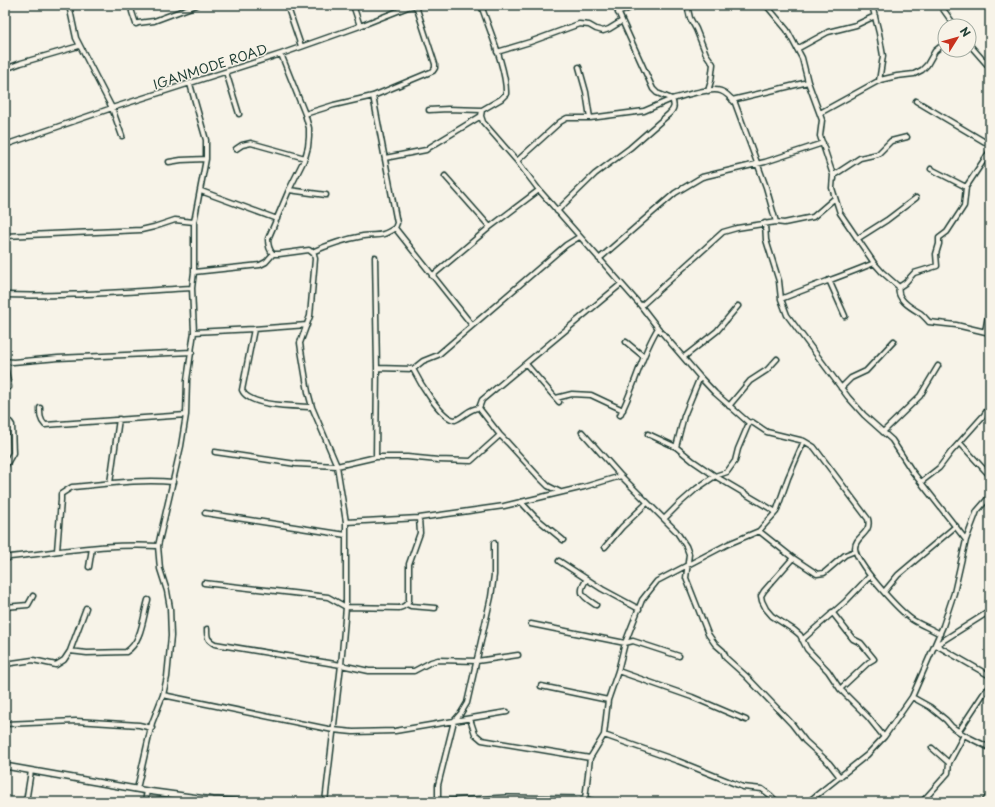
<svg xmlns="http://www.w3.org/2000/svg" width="995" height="807" font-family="'Playpen Sans',sans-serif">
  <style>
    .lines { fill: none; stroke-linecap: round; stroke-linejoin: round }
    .minor-casing { stroke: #1f3d34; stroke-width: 7 }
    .tertiary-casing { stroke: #1f3d34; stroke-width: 8 }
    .minor { stroke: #f7f3e8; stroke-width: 4 }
    .tertiary { stroke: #f7f3e8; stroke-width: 5 }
    .labels { text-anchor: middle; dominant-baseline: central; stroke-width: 3; stroke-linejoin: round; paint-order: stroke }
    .street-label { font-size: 13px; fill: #1f3d34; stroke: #f7f3e8 }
  </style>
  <rect width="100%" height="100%" fill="#f7f3e8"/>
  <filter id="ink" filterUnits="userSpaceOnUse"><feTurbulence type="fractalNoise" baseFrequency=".025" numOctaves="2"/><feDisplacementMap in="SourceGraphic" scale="8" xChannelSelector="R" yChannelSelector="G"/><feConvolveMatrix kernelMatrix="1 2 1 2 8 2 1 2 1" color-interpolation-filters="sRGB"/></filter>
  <g filter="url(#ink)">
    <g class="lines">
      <!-- minor casing -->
      <g class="minor-casing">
        <path id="minor" d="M69,5L76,38L112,108L122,136
          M131,5L132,12L136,24L138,23L154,21L197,5
          M287,5L301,46
          M353,5L360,26
          M615,5L653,89L657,93L672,99
          M687,5L690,18L696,29L706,54L713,64L711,81L708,91
          M766,5L787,30L802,58L808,82L822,120L820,136L833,175L832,188L840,213L874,263L882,272L899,287C896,299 910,307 920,313C923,315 926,319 929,322L956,325L990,333
          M872,5L879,33L883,56L879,81
          M940,5L955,26
          M618,13L638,5
          M969,44L990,68
          M797,49L828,32L856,25L875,16
          M497,52L530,42L579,24L589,25L596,29L603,31L609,29L622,21
          M579,67L586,92L590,118
          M5,69L21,63L79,46
          M226,72L239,114
          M732,100L808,82
          M916,101L990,145
          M429,110L448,109L482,110
          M820,113L880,80L897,76L914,74L922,70L927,65L935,51L945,43
          M305,114L334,105L373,96L433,71L435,68V64L416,6
          M481,116L483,122L517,161L539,190L641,306L658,328L700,377L715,393L749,423L752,422L767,432L804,441L814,447L868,519C872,534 855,536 855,548C856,564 897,608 910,618C919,625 931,628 940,634
          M5,145L112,108L281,54L360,26L408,7L419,5
          M236,149L242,145L251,143L305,158
          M385,158L426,150L430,147L481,116L482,110L501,99L506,94C507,70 489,29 481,5
          M517,161L560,122L567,118H590L644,111L672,99
          M169,162L181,160L206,159
          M931,169L966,187
          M445,176L490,227
          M834,179V175L860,158L878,154L891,141L907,137
          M289,190L326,195
          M201,191L277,219
          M557,211L595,174L630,148L669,114C674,109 675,106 672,99C684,96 710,87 721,91C727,93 731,98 735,103L766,187L776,222
          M765,223L766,240L779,281L781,299L787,315L848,397L864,415L892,440L912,471L966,540
          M395,228L472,325
          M5,236L141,230L154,227L175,220L194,222
          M857,239L887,220L916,198
          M312,252C328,245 346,239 363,236C378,234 380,238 395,228L397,223L373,96
          M273,254H279L309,250L314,254L315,259L310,316L300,343L301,350L308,392L312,407L337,466L346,522V607L341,665L325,802
          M273,254C269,250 268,245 268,239L289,190L305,158L308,147L309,137V128L305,114L281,54
          M375,257L377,368L376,457
          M599,259L675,193L702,177L765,162L823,143
          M194,272L260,265L266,262L273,254
          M432,276L490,227L539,190
          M829,280L845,316
          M899,287L905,283L914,273L937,266L936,254L939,244V238L947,232L964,206L966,187L990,151
          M5,295C68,297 130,291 192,288
          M781,299C812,286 843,276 874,263
          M641,306L723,232L737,228L776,222L784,223L813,217L835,198
          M254,329L242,390C249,407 296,406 312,407
          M194,332L254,329L307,325
          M985,332L990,305
          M626,342L643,356
          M684,357L717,331L738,306
          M5,361L13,362L58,358L192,352
          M526,364L559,402
          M5,366L9,387
          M377,368L413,369L423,361L438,355L566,245L579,237
          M413,369C419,381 441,419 455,420C464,417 469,408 479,408L500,435L508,443L538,476L548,486L560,492
          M841,388L851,378L866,371L894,341
          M556,398L572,394L591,395L623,410
          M729,406L750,381L767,370L777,359
          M40,408C40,415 40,420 45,425L186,415
          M479,408L482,400L621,284
          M620,415C635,387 641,355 658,328
          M5,422H10L12,425L13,453L5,467
          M582,432L621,476L676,531L686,546L689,554L686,578L708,634L715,644L723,651L726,658L746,676L792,724L805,741L829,763L840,777
          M883,432L920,396L938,366
          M648,434L676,447L693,461L715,476L776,512
          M960,443L990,476
          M676,447L684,416L700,377
          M215,452L296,464L337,466L376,457H407L438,460L471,461L500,435
          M921,482L939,468L951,452L984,415L990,406
          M110,483L119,419
          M521,502L535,517L563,540
          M205,513L346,535
          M664,519L679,504L696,489L715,476L727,472L735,461L738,449L749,423
          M346,522L419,518L504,506L584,487L621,476
          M759,531L793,558L817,574L824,573L845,555L855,551
          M605,547L622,527L647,503
          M57,551L61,500V494L72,487C106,484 139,479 173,482
          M793,558L764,591L761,596L762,601L766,609L772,616L794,630L800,635L807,649L828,671L840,689L868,717L884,737
          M5,560L10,557C59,552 108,543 158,546
          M559,561L602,589L639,609
          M89,567L92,548
          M587,579C576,594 584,597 596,605
          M204,583L328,597L346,607L399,608C404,607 407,605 409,600V564L420,533L419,518
          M884,592L898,575L956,526
          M407,604L411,606L435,608
          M5,607L28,605L33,596
          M990,611L936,645L990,676
          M832,612L853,639L861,643L874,659L869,662L840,689
          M531,624L625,643L633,641L679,656
          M207,629C207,637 207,640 215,644L341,665L369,671H414L431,662L438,660L477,661L518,655
          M802,640L846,601L870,576
          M70,651L86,608
          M5,664L33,660L56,665L64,660L70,651L87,653L126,652C142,642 143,617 148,600
          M618,671L692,697L746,720
          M541,686L608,700
          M163,695L333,730L353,732L395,731L507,712
          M912,697L930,707L946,720L952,727L964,735L990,748
          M470,719L475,734L482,740L590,758
          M5,724L76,721L139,725L152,728
          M959,731L984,693L990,687
          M604,735L678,761L743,787L762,789L770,795L777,802
          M932,748L949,763
          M137,789L152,723L163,695L167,677L171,636L170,608L167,591L160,569L158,546L181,446L186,415L187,380L194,332L192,288L194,272V222L206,159V140L190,84
          M585,799L590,758L604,735L608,700L618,671L625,643L642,600L657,581L728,544L759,531L776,512L788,478L804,441
          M438,801V785L454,721L461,713L467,703L491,597L494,575V543
          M26,802L31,771
          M145,802L147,791
          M808,802L867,755L884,737L912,697L943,626L954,593L966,540L977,511L990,496
          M922,802L948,773L949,763L964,735
          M984,802L990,794"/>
      </g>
      <!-- tertiary casing -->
      <g class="tertiary-casing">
        <path id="tertiary" d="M5,766L147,791L213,800L249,802
          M435,802L507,798L585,799L594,802"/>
      </g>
      <!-- minor -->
      <use href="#minor" class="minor"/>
      <!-- tertiary -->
      <use href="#tertiary" class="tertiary"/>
    </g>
  </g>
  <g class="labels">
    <!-- street labels -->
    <g class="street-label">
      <text transform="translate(210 66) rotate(-18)">IGANMODE ROAD</text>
    </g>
  </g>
  <!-- margin -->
  <rect width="995" height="807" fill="none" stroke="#f7f3e8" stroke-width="20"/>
  <rect x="10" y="10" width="975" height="787" fill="none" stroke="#1f3d34" stroke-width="1.5" filter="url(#ink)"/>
  <!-- north arrow -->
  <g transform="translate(957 38) rotate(53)"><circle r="19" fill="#f7f3e8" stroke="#a1aaa0"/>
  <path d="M0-3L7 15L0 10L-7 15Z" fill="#c8321e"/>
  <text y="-6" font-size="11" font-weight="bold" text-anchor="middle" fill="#1f3d34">N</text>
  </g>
</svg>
